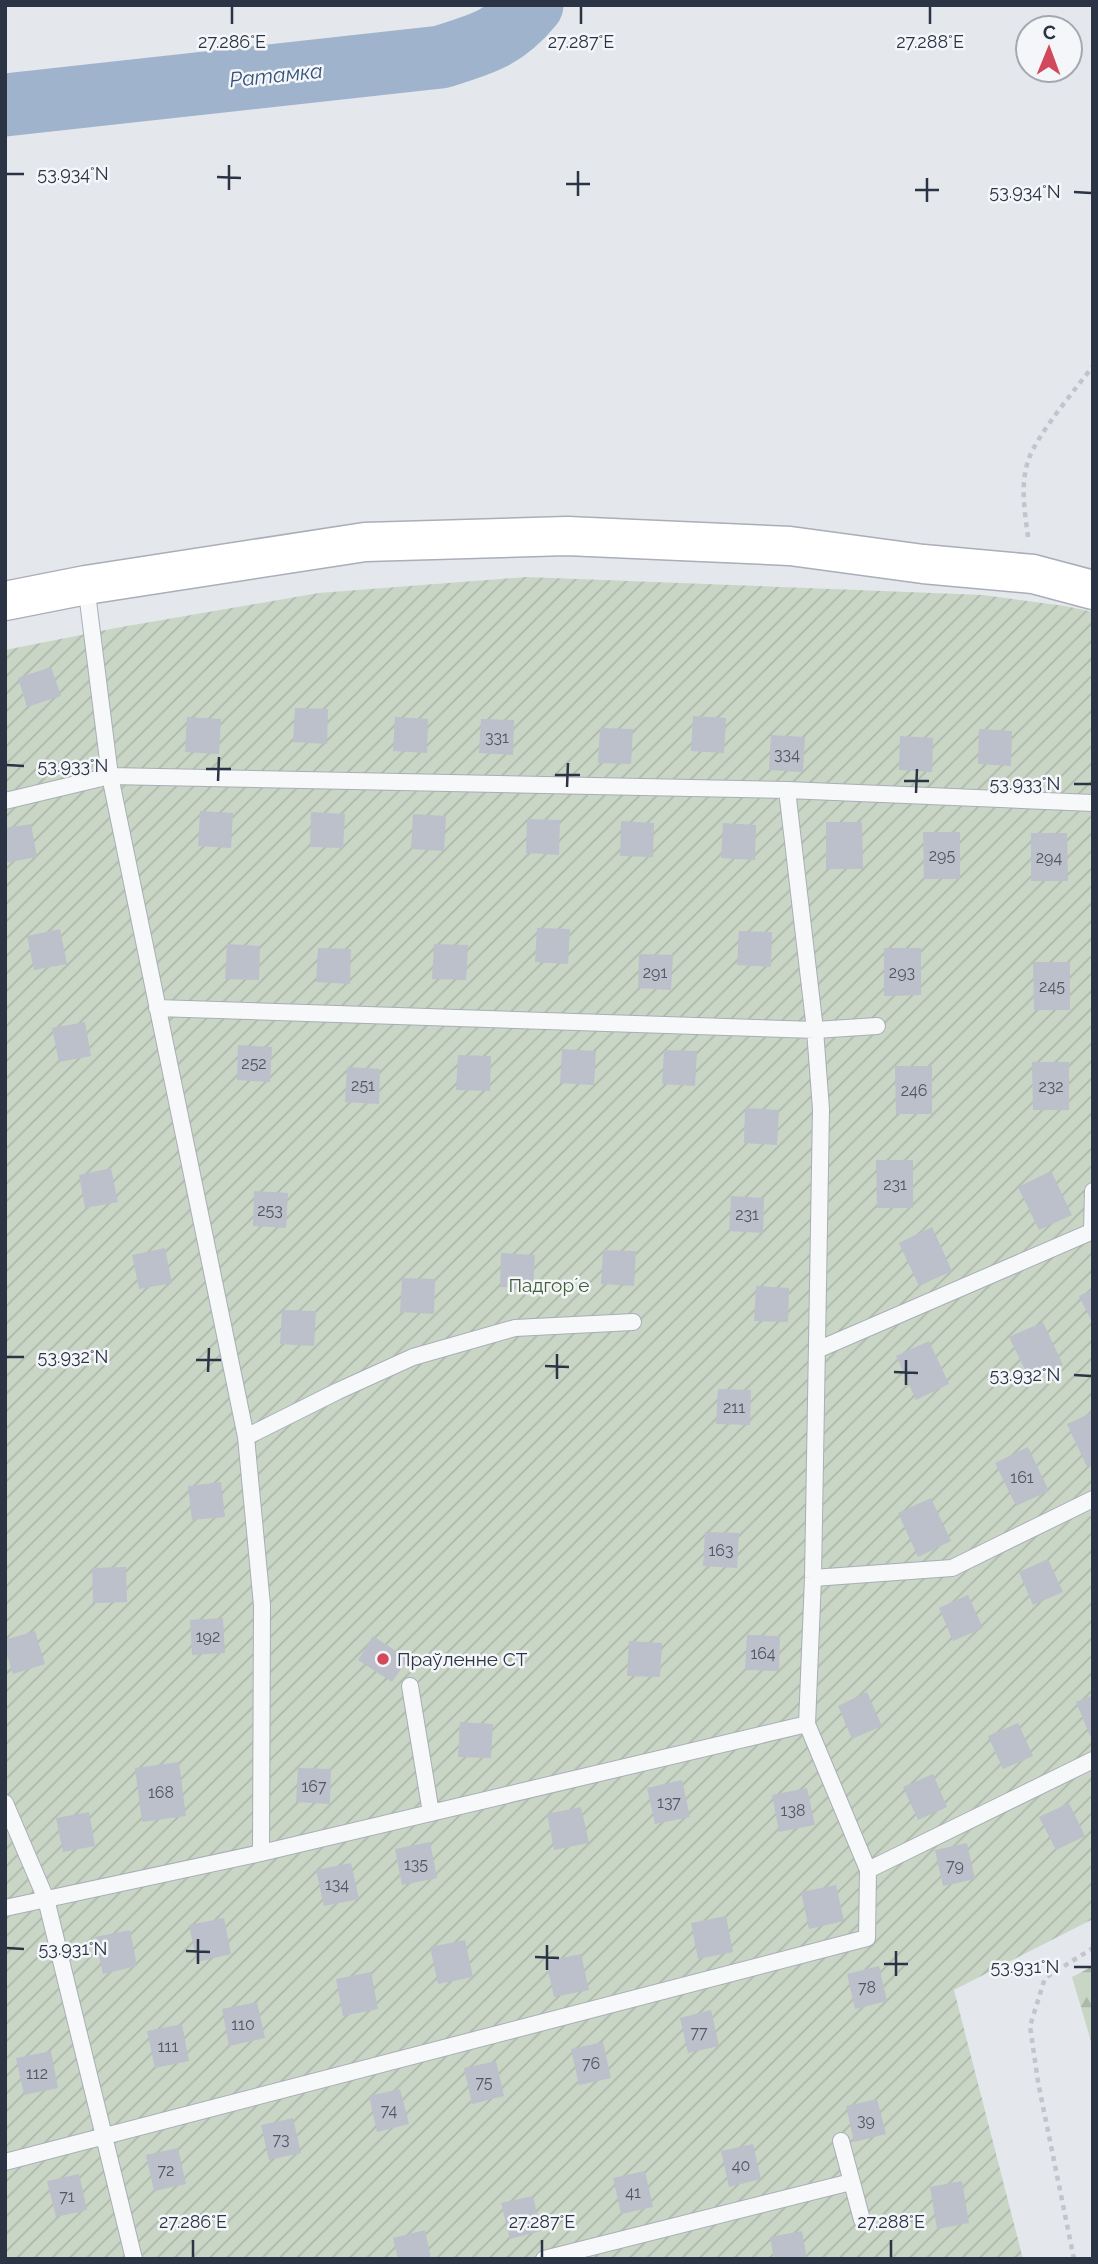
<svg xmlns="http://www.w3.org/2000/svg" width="1098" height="2264" font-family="Raleway,sans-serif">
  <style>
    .forest { fill: url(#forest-firs) }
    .garden { fill: url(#garden-furrows) }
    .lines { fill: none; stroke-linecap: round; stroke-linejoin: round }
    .river { stroke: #9fb4cc; stroke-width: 63 }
    .building { fill: #bbc0ca }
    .lane-casing { stroke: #a9aeb7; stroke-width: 18 }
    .secondary-casing { stroke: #a9aeb7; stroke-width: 41 }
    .path { stroke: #c2c5cb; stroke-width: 4.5; stroke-dasharray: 5 5; stroke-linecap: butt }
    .lane { stroke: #f7f8fa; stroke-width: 16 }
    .secondary { stroke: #fff; stroke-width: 38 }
    .ticks { fill: none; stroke: #2b3445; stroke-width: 2.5 }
    .poi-dot { fill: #d1495b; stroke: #f4f6f9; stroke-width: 2.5 }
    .labels { text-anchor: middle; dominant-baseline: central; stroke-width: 5; stroke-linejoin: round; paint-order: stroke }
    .number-label { font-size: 16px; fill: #4f5766 }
    .park-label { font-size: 19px; fill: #3f6138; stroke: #f4f6f9 }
    .poi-label { font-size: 19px; fill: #2b3445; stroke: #f4f6f9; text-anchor: start }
    .water-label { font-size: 21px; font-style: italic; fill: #34527a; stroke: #f4f6f9 }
    .ticks-label { font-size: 18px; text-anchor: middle; fill: #2b3445; stroke: #f4f6f9; stroke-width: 5; stroke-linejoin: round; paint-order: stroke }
  </style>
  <defs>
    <pattern id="forest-firs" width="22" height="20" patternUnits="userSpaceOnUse" patternTransform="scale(1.75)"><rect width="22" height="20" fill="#c9d6c5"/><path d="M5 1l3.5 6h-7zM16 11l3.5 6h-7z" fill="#adb8ab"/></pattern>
    <pattern id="garden-furrows" width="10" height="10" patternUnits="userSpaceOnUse" patternTransform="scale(1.75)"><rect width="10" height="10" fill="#c9d6c5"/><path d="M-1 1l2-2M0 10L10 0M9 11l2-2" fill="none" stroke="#adb8ab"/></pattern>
  </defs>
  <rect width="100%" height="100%" fill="#e4e7ec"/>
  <!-- forest -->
  <path class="forest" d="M1093,1966V2048L1072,1977Z"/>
  <!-- garden -->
  <path class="garden" d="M526,577L983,595L1065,606L1093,612V1919L954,1990L1023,2259H5V650L116,628L319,593Z"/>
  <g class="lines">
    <!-- river -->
    <path class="river" d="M5,105L441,57C482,44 504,39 532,5"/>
  </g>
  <!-- building -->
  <path class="building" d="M51,667L61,696L27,707L18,678Z
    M295,708L328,709L327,744L293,742Z
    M693,716L726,718L724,753L691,751Z
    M187,717L221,719L219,754L185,752Z
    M395,717L428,719L427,753L393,751Z
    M481,719L514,720L513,755L479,753Z
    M600,728L633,729L631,764L598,763Z
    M979,729L1012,731L1011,766L978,764Z
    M771,735L805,737L803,772L769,770Z
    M900,736L933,738L932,772L899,770Z
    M200,811L233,813L231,848L198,846Z
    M311,812L345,814L343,848L310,847Z
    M413,814L446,816L444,851L411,849Z
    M527,819L560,820L559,855L526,853Z
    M621,821L654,823L653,857L620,856Z
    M826,822H862L863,869H826Z
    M723,823L756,825L755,860L721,858Z
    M31,824L37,857L5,863V828Z
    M923,832H960V879H924Z
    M1031,833H1067L1068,881H1031Z
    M537,928L570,929L568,964L535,962Z
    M60,929L67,964L34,970L27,936Z
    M739,931L772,932L771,967L737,965Z
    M227,944L260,946L259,980L225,979Z
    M434,944L468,945L466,980L432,979Z
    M318,948L351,949L350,984L316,982Z
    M884,948H921V995L884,996Z
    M639,954L673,955L671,990L638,988Z
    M1033,962H1070V1010H1034Z
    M85,1022L91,1056L59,1062L52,1028Z
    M238,1045L272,1047L270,1082L237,1080Z
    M562,1049L596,1051L594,1085L560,1083Z
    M664,1050L697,1051L695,1086L662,1084Z
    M458,1055L491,1056L490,1091L456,1090Z
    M1032,1062H1069V1110H1033Z
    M895,1066H932V1114H896Z
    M347,1067L380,1069L379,1104L345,1102Z
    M745,1108L779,1110L777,1145L744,1143Z
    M876,1160H913V1208H877Z
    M111,1168L118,1202L85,1208L79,1175Z
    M1051,1171L1072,1215L1039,1230L1018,1187Z
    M254,1191L288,1193L286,1228L253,1226Z
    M731,1196L764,1198L763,1233L729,1231Z
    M932,1227L952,1271L919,1286L899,1243Z
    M165,1248L172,1283L139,1289L132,1255Z
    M603,1250L636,1251L634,1286L601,1284Z
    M501,1253L535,1255L533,1289L500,1287Z
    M402,1278L435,1279L434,1314L400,1312Z
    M756,1286L789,1288L788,1322L754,1321Z
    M1093,1289V1324L1079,1296Z
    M282,1310L316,1311L314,1346L280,1344Z
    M1043,1322L1063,1365L1030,1380L1009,1337Z
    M929,1341L949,1384L916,1400L896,1356Z
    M718,1389L751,1390L750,1425L716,1424Z
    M1093,1412V1465L1087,1467L1067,1424Z
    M1028,1447L1049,1491L1016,1506L995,1463Z
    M221,1482L225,1517L192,1520L188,1486Z
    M931,1498L951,1541L918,1557L898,1513Z
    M705,1532L739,1533L737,1568L703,1566Z
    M1048,1559L1063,1592L1033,1605L1019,1572Z
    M126,1567L127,1602L93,1603L92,1568Z
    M968,1595L983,1628L953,1641L939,1608Z
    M223,1618L225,1653L192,1655L190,1620Z
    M35,1631L45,1664L13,1674L5,1649V1640Z
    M747,1635L780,1636L779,1671L745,1670Z
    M373,1636L408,1659L392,1682L358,1660Z
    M629,1641L662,1643L660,1677L627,1676Z
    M867,1692L882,1726L852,1739L838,1706Z
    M1093,1695V1735L1090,1736L1076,1702Z
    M460,1722L493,1724L491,1758L458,1757Z
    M1018,1723L1033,1756L1003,1769L988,1736Z
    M179,1762L186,1816L142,1822L135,1768Z
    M298,1768L331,1769L330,1804L296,1802Z
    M933,1774L947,1807L918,1820L903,1787Z
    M682,1780L690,1817L655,1824L647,1788Z
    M807,1788L815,1825L779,1832L772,1795Z
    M1069,1803L1085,1836L1056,1850L1039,1817Z
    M581,1807L589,1843L554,1850L547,1814Z
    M89,1812L95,1846L63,1852L56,1818Z
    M430,1842L437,1878L402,1885L395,1849Z
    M967,1843L975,1879L943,1886L935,1850Z
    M351,1863L359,1899L324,1906L316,1870Z
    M836,1885L844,1921L809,1929L801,1892Z
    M726,1916L733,1952L698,1959L691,1923Z
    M224,1918L231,1954L197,1962L189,1925Z
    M130,1930L137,1966L103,1974L95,1937Z
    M465,1940L473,1977L438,1984L430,1947Z
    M581,1954L589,1990L554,1997L546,1961Z
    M879,1966L887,2001L855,2009L847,1974Z
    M371,1972L378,2009L343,2016L336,1979Z
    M257,2002L265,2038L229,2046L222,2009Z
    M711,2010L719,2046L688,2053L680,2018Z
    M182,2024L189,2061L155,2068L147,2031Z
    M603,2042L611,2078L579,2085L571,2049Z
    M51,2051L58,2088L24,2095L16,2058Z
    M496,2061L504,2096L472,2104L464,2068Z
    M400,2089L409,2124L377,2132L369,2096Z
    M877,2099L886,2134L854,2142L846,2106Z
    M293,2118L301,2153L269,2160L261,2125Z
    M753,2144L761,2179L729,2187L721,2151Z
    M178,2148L186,2184L154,2191L146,2155Z
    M645,2171L653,2207L621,2214L613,2178Z
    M79,2174L87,2210L56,2217L47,2181Z
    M962,2181L969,2223L937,2229L930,2187Z
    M533,2196L541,2231L510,2239L501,2203Z
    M425,2230L431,2259H398L393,2238Z
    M802,2231L807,2259H774L770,2237Z"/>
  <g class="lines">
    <!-- lane casing -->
    <g class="lane-casing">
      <path id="lane" d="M787,790L1093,803
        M5,801L110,776L787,790L815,1030L821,1109L813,1578L807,1724L868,1870L867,1938L5,2162
        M157,1008L815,1030L877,1026
        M1092,1231L1093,1191
        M817,1350L1093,1231
        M246,1437L338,1391L413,1357L515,1328L633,1322
        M813,1578L952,1568L1093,1499
        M410,1686L431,1813
        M5,1803L46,1899L134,2259
        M261,1853L807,1724
        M868,1870L1093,1760
        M5,1908L261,1853L262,1605L246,1437L110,776L86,585
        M841,2141L862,2220
        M544,2259L851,2182"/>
    </g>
    <!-- secondary casing -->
    <g class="secondary-casing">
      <path id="secondary" d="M5,601L86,585L365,542L567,536L790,546L923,564L1033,574L1093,590"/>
    </g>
    <!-- path -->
    <path class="path" d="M1028,537C1025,513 1020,486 1028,461C1037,434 1075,390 1093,366
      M1074,2259L1038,2082L1030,2026L1045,1978L1093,1948"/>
    <!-- lane -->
    <use href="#lane" class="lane"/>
    <!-- secondary -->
    <use href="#secondary" class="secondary"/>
  </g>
  <!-- ticks -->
  <path class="ticks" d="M232,24V7M581,24V7M930,24V7M7,174H24M217,177L241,178M566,184H590M229,190V165M915,190H939M1074,192L1091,193M578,196V171M927,202V178M7,765L24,766M206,769H231M555,775H580M218,781L219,757M904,781H929M1074,784H1091M567,787L568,763M916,793L917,769M7,1357H24M196,1360H221M545,1366L569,1367M208,1372L209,1348M894,1372L918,1373M1074,1375L1091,1376M557,1379V1354M906,1385V1360M7,1948L24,1949M186,1951L210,1952M535,1957L559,1958M198,1964V1939M884,1964H908M1074,1967H1091M547,1970V1945M896,1976V1951M193,2257V2240M542,2257V2240M891,2257V2240"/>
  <!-- markers -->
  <circle class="poi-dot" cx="383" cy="1659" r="7"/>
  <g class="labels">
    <!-- number labels -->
    <g class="number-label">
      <text x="497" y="737">331</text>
      <text x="787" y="754">334</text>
      <text x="942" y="855">295</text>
      <text x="1049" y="857">294</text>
      <text x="655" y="972">291</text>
      <text x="902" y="972">293</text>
      <text x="1052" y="986">245</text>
      <text x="254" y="1063">252</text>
      <text x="363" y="1085">251</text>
      <text x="1051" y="1086">232</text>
      <text x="914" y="1090">246</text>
      <text x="895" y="1184">231</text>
      <text x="270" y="1210">253</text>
      <text x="747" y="1214">231</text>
      <text x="734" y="1407">211</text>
      <text x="1022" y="1477">161</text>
      <text x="721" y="1550">163</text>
      <text x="208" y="1636">192</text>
      <text x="763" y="1653">164</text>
      <text x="314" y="1786">167</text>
      <text x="161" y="1792">168</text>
      <text x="669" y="1802">137</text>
      <text x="793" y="1810">138</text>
      <text x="416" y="1864">135</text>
      <text x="955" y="1865">79</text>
      <text x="337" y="1884">134</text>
      <text x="867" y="1987">78</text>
      <text x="243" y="2024">110</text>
      <text x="699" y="2032">77</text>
      <text x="168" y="2046">111</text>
      <text x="591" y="2063">76</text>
      <text x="37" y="2073">112</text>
      <text x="484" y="2082">75</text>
      <text x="389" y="2110">74</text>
      <text x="866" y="2120">39</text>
      <text x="281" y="2139">73</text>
      <text x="741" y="2165">40</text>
      <text x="166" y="2170">72</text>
      <text x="633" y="2192">41</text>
      <text x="67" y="2196">71</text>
    </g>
    <!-- park labels -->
    <g class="park-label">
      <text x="549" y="1285">Падгорʼе</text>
    </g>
    <!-- poi labels -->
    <g class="poi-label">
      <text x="397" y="1659">Праўленне СТ</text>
    </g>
    <!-- water labels -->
    <g class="water-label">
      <text transform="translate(276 75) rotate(-6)">Ратамка</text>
    </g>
  </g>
  <g class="ticks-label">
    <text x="232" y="48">27.286°E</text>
    <text x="581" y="48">27.287°E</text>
    <text x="930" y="48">27.288°E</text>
    <text x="73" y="180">53.934°N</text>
    <text x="1025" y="198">53.934°N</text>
    <text x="73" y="772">53.933°N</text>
    <text x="1025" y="790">53.933°N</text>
    <text x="73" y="1363">53.932°N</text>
    <text x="1025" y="1381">53.932°N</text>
    <text x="73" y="1955">53.931°N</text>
    <text x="1025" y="1973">53.931°N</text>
    <text x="193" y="2228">27.286°E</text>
    <text x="542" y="2228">27.287°E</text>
    <text x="891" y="2228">27.288°E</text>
  </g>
  <!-- border -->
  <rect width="1098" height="2264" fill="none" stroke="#2b3445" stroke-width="14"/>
  <!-- north arrow -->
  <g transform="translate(1049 49) rotate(1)"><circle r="33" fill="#f4f6f9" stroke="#a4a8b1" stroke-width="2"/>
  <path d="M0-5L12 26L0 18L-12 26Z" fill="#d1495b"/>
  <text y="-10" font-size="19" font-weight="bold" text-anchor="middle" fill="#2b3445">С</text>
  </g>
</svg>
